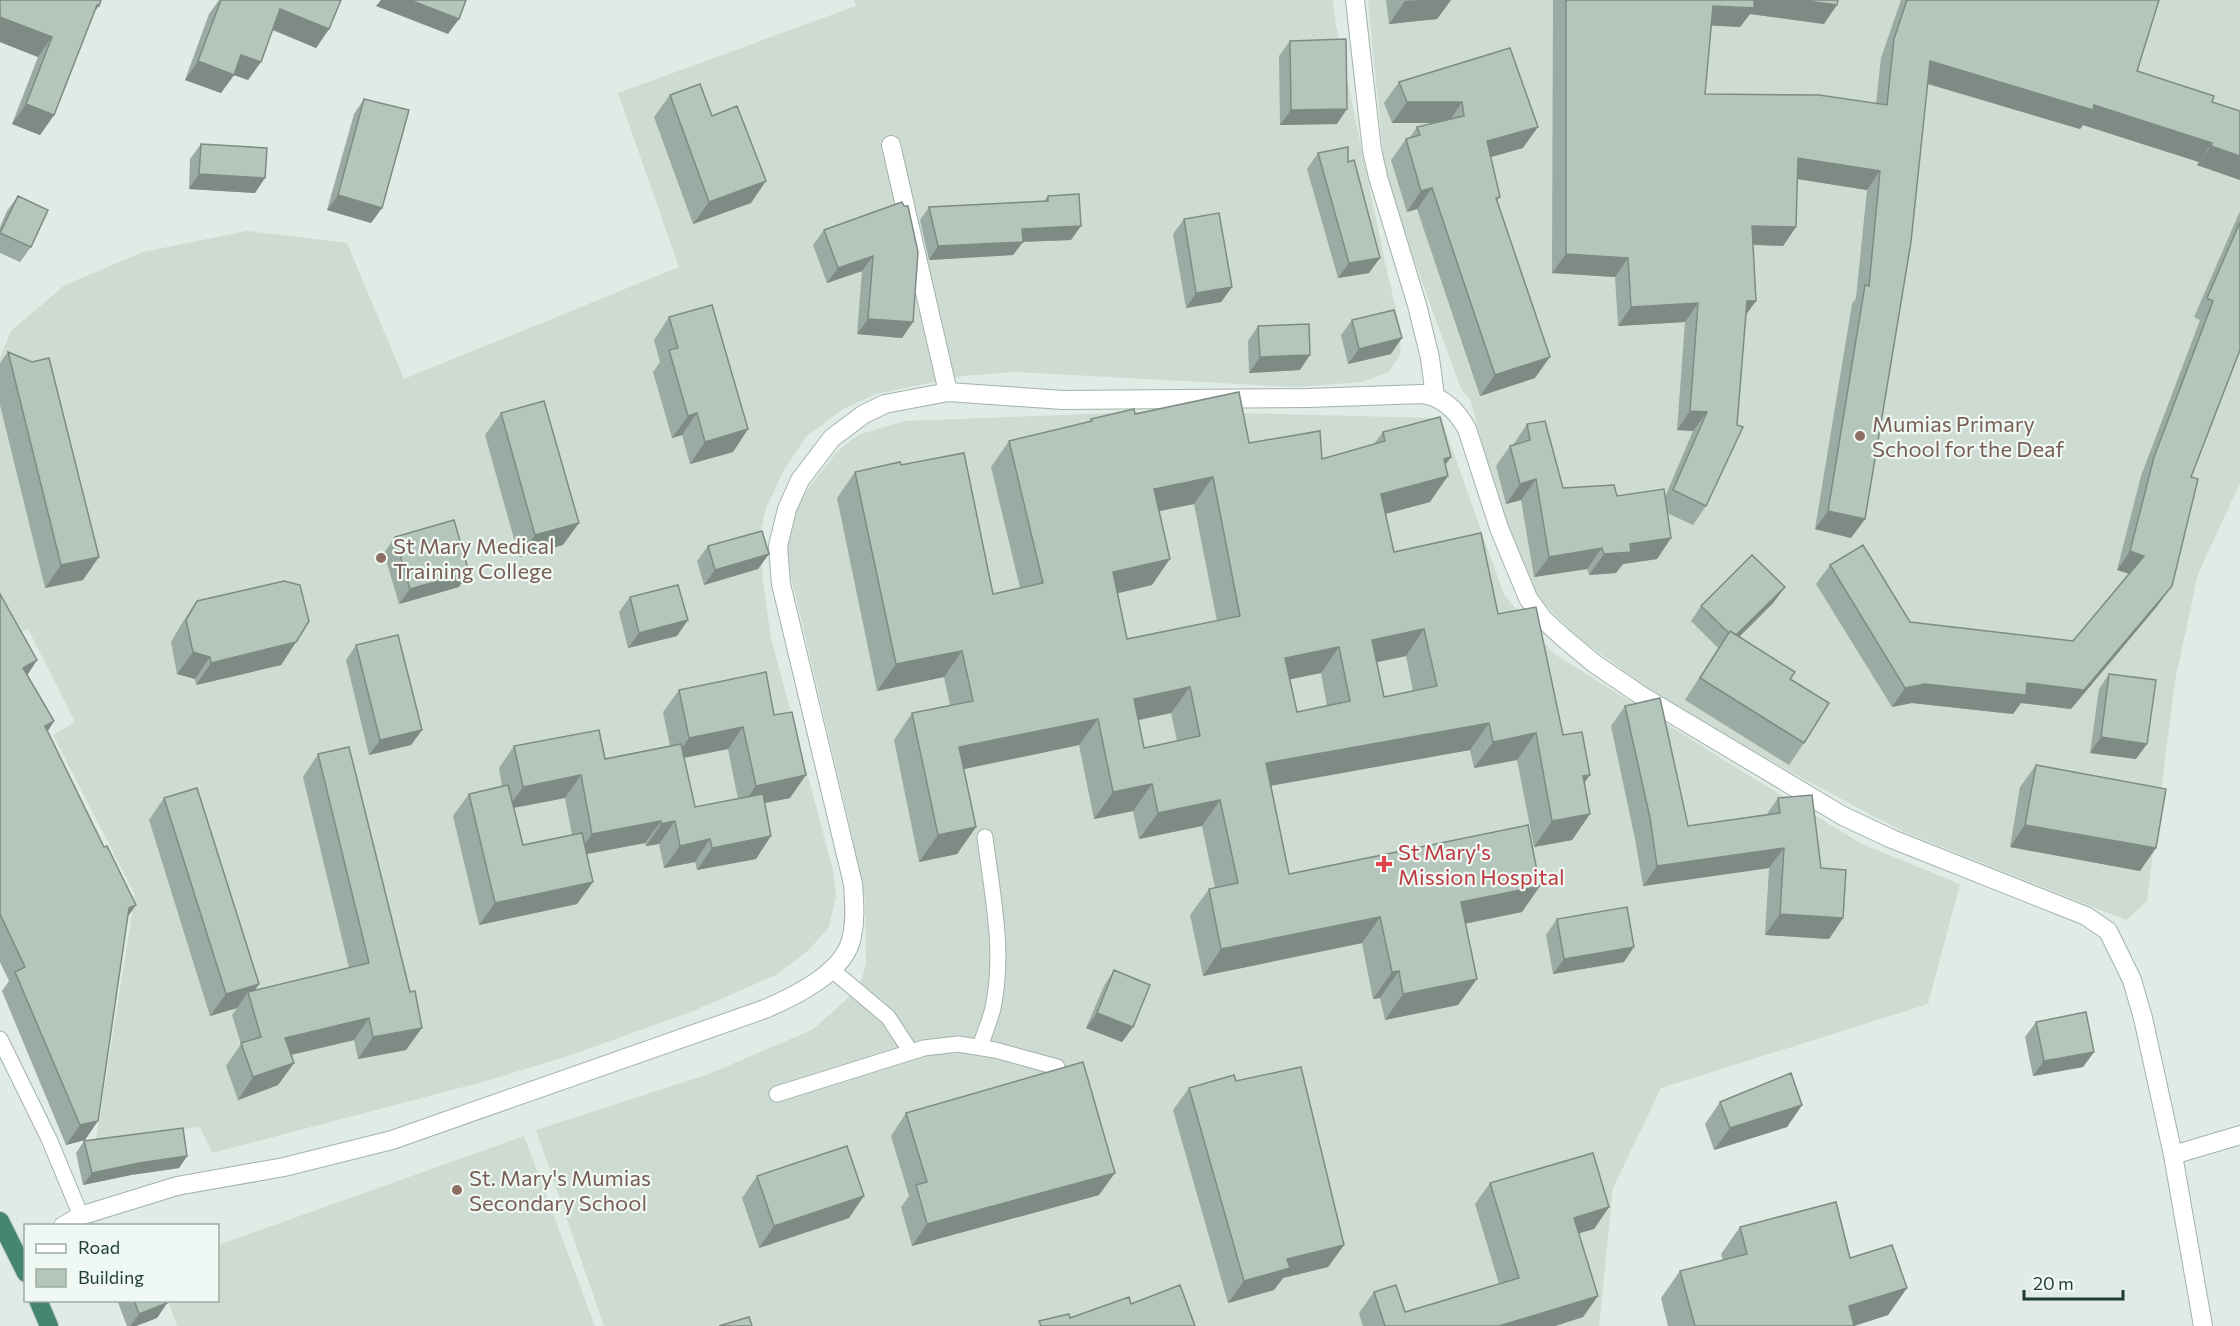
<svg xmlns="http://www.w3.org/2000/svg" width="2240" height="1326" font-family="Commissioner,sans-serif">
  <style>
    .built { fill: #cddbd2 }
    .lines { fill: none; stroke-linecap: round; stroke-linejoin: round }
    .service-casing { stroke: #a2b3aa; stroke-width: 17 }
    .minor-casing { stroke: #a2b3aa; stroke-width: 20 }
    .trunk-casing { stroke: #c0c8c5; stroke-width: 20 }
    .service { stroke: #fff; stroke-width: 15 }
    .minor { stroke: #fff; stroke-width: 18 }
    .trunk { stroke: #44866e; stroke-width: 18 }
    .wall { fill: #9baaa2; fill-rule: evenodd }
    .shaded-wall { fill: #7e8b84 }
    .building { fill: #b4c6bc; stroke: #7e8b84; stroke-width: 1.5; fill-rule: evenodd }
    .education-dot { fill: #8d6e63; stroke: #eff8f2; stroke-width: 2 }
    .health-dot { fill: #e0444e; stroke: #eff8f2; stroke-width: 2 }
    .labels { text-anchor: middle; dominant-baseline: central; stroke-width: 4.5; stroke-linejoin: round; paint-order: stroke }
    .education-label { font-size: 22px; fill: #785e54; stroke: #eff8f2; text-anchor: start }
    .health-label { font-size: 22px; fill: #be3a42; stroke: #eff8f2; text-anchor: start }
  </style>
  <rect width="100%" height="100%" fill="#dfebe4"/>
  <!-- built -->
  <path class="built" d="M854,0H1333L1336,25L1386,267L1401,330L1400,354L1389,372L1362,382L1295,387L1014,372L963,376L876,394L843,409L806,437L784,470L766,508L760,534L763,583L771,638L833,870L836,896L829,927L814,944L804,954L774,976L693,1011L574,1054L486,1081L212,1153L200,1127L96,1139L135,895L53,735L75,722L28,629L13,636L0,613V358L11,331L65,285L143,252L247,231L347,243L404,379L679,267L618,93L856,6Z
    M1368,0H2240V483L2198,574L2175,681L2147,901L2126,920L1902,831L1809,782L1669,704L1579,638L1536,596L1521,570L1490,472L1470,399L1461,389L1400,221L1384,163Z
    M1167,411L1432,418L1444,426L1504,595L1554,654L1753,778L1862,844L1960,884L1928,1004L1661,1088L1613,1188L1599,1326H604L536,1130L709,1074L812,1030L846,1000L862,979L866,963L865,903L852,835L791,577L787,548L788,533L796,510L807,490L837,452L851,440L861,434L905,421Z
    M524,1136L595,1326H177L168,1301L218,1300V1245Z"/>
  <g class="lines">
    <!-- service casing -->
    <g class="service-casing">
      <path id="service" d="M831,969L888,1017L911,1052
        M0,1039L49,1139L81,1216
        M980,1047C984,1034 990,1021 993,1008C1005,952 992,893 985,837
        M777,1094L924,1048L958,1044L995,1050L1057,1067"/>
    </g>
    <!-- minor casing -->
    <g class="minor-casing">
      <path id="minor" d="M1355,0L1372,150L1378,177L1417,305L1430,358L1435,396
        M891,145L948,392
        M2173,1155L2240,1135
        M63,1226L80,1216L177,1186L284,1167L392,1140L765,1009C795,996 846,972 852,936C856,918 854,901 853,884L781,584L778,546L787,509L800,480L832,438L864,414L885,404L948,392L1063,400L1308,398L1423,394C1444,397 1457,411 1467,429L1499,528L1528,598L1543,619L1566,640L1595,664L1642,696L1843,816L1892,839L2086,916L2108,931L2132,980L2143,1018L2173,1155L2203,1326"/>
    </g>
    <!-- trunk casing -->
    <g class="trunk-casing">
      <path id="trunk" d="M0,1221L26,1273
        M38,1300L49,1326"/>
    </g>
    <!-- service -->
    <use href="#service" class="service"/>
    <!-- minor -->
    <use href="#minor" class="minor"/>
    <!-- trunk -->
    <use href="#trunk" class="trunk"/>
  </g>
  <!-- wall -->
  <path class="wall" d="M219,0H341L329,29L316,48L272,30L248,80L234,75L221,93L185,80L209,14Z
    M1386,0H1451L1437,19L1389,24Z
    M1553,0H1838L1824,24L1750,14L1740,27L1711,25L1705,94L1876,103L1881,58L1901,0H2159L2137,71L2212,102L2240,111V180L2197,165L2199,162L2083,125L2080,129L1927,84L1865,519L1851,538L1815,529L1852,304L1856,298L1867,190L1797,179L1796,227L1783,246L1753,245L1756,301L1746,314L1706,506L1693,525L1667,513L1671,538L1657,559L1623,564L1616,573L1589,575L1587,569L1534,577L1521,500L1506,504L1496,466L1510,446L1513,445L1527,424L1563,488L1617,496L1665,497L1693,431L1677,430L1685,322L1618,326L1615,277L1552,273Z
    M99,6L94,13L54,115L40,135L12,124L38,57L0,42Z
    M1290,41L1337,124L1280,125L1279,56Z
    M1510,48L1523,148L1491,157L1500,197L1497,201L1535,378L1480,396L1417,209L1407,212L1391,160L1406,139H1409L1417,127L1435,123H1392L1384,103L1399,82Z
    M670,95L712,116L751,203L693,224L654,117Z
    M364,99L382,208L371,223L327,210L354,114Z
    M201,144L255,193L189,189L190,159Z
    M1318,153L1348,162L1369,273L1338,278L1307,169Z
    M18,196L31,247L20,262L0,253V227L7,211Z
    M1048,196L1071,240L1023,242L1013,255L929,260L920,220L929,207L1044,201Z
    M902,202L913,322L902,338L857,334L862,271L827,283L813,245L824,230Z
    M2240,211V350L2191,477L2158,605L2071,709L2021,703L2013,714L1912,703L1892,707L1816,584L1830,565L1910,622L2073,641L2129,574L2117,570L2141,476L2200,320L2194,317Z
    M1184,219L1232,287L1221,302L1186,308L1173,234Z
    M669,317L748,429L733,452L690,464L682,435L672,438L653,372L660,362L654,340Z
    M1352,320L1391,354L1348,364L1341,335Z
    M1258,326L1300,370L1249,373L1248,341Z
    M8,352L32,362L83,580L45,588L0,405V363Z
    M501,413L563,545L519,557L485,435Z
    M1135,414L1249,443L1322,459L1374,444L1383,432L1451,457L1445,465L1430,502L1385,514L1394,552L1498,614L1563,735L1584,783L1590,814L1572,840L1534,847L1517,760L1474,768L1470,750L1271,785L1289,874L1540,886L1522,912L1465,924L1477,979L1458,1005L1385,1020L1380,998L1373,999L1362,943L1203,976L1190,915L1209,889L1215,888L1202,826L1139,839L1133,811L1094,819L1079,745L964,769L976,827L957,854L919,862L894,740L912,713L950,705L944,677L877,691L837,498L855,472L901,465L993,594L1020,588L991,467L1009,441L1089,422L1091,419ZM1194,504L1217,621L1127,639L1117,593L1152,585L1159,511ZM1406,656L1413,691L1384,697L1377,662ZM1321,673L1327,706L1297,712L1290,679ZM1171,713L1177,741L1144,748L1138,720Z
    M395,537L459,587L399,604L384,553Z
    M708,546L769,554L758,569L704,585L697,561Z
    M0,594L37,660L27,675L54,721L48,731L128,916L85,1140L66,1145L2,991L9,981L0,962Z
    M630,597L677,636L628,648L619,612Z
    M197,601L296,642L281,665L196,685L195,679L177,674L171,642L182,623Z
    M1774,602L1739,637L1790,679L1804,743L1789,765L1685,700L1718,648L1691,621L1701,606Z
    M356,645L422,730L411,745L369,755L346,660Z
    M766,672L790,798L765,803L756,859L697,870L695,862L664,868L659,844L646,846L645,843L587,854L577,904L479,925L453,816L469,794L502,786L499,768L514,746L605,759L670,746L663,712L679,690ZM728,749L738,799L695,807L684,758ZM565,798L572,835L523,845L514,808Z
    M2109,674L2136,759L2090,753L2099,689Z
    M1625,706L1688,826L1767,814L1778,798L1821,868L1843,918L1829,939L1765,935L1769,868L1643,886L1635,839L1611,726Z
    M318,754L406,1050L358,1059L354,1040L291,1055L294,1063L278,1085L238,1100L226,1066L241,1044L232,1015L237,1008L210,1016L149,820L164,798L259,984L254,991L349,968L303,777Z
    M2036,765L2140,871L2010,847L2020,787Z
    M1557,919L1624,962L1553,974L1546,935Z
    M1114,970L1133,1027L1122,1042L1086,1028L1104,986Z
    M2036,1022L2094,1052L2083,1067L2033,1076L2025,1037Z
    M1236,1081L1344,1245L1328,1267L1283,1278L1274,1290L1228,1303L1173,1110L1189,1088Z
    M1720,1102L1802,1105L1787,1127L1714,1150L1705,1124Z
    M906,1113L1099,1195L912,1246L901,1207L909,1196L891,1136Z
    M84,1141L187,1156L179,1168L131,1175L83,1185L76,1153Z
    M757,1176L849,1218L759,1248L742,1198Z
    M1490,1183L1609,1207L1594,1229L1579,1233L1583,1317L1555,1326H1363L1359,1313L1374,1292L1405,1312L1499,1284L1475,1204Z
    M1740,1227L1850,1258L1907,1288L1888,1315L1854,1326H1668L1661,1298L1680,1271L1723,1260L1721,1254Z
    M117,1300H166L167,1303L157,1318L136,1326H127Z"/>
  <!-- shaded-wall -->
  <path class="shaded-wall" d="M381,0H410L459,19L448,34L376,6Z
    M1420,0H1451L1437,19L1389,24L1405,1Z
    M1750,0H1799L1837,5L1824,24L1750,14L1740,27L1700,25L1713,6Z
    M280,9L329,29L316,48L267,27Z
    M0,17L52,37L38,57L0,42Z
    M241,55L261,62L248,80L234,75L221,93L185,80L198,61Z
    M1930,61L2094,105L2212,143L2199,162L2083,125L2080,129L1916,80Z
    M1407,102H1462L1448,123H1392Z
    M26,104L54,115L40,135L12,124Z
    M1347,109L1337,124L1280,125L1291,110Z
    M1538,127L1523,148L1473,162L1487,141Z
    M2211,146L2240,156V180L2197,165Z
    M1798,158L1880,171L1867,190L1785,177Z
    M199,174L265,178L255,193L189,189Z
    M766,181L751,203L693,224L709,202Z
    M1432,188L1417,209L1407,212L1421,191Z
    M338,195L382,208L371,223L327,210Z
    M1081,226L1071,240L1013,242L1022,229Z
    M1752,226L1796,227L1783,246L1739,244Z
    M1023,242L1013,255L929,260L938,246Z
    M1566,254L1628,258L1615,277L1552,273Z
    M873,256L862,271L827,283L838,268Z
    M1380,258L1369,273L1338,278L1349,263Z
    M1232,287L1221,302L1186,308L1196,293Z
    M1747,301H1756L1742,320Z
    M1698,303L1685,322L1618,326L1631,307Z
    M868,319L913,322L902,338L857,334Z
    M1402,338L1391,354L1348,364L1359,349Z
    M1310,355L1300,370L1249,373L1260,357Z
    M1550,357L1535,378L1480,396L1495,375Z
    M1690,411L1707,412L1693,431L1677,430Z
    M697,413L682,435L672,438L688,416Z
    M748,429L733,452L690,464L705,442Z
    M1451,457L1435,479L1448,476L1430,502L1362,520L1381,494L1444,459Z
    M1213,477L1194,504L1135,516L1154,489Z
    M1536,479L1521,500L1506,504L1520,484Z
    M1828,511L1865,519L1851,538L1815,529Z
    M579,523L563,545L519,557L535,535Z
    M1671,538L1657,559L1623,564L1616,573L1589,575L1604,554L1630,544Z
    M1602,548L1587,569L1534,577L1549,557Z
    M2130,551L2144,556L2131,574L2117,570Z
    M769,554L758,569L704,585L715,570Z
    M99,557L83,580L45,588L61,565Z
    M1170,559L1152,585L1094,599L1113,572Z
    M469,572L459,587L399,604L410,589Z
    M2172,586L2158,605L2071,709L2021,703L2013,714L1912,703L1892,707L1905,688L1925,684L2027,683Z
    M1785,587L1774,602L1723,653L1733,638Z
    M688,620L677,636L628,648L639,633Z
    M1424,629L1406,656L1354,667L1372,640Z
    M296,642L281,665L196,685L211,663Z
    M1339,647L1321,673L1267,684L1285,658Z
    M962,651L944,677L877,691L896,664Z
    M193,652L210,657L195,679L177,674Z
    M37,660L24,680L23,668Z
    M1190,687L1171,713L1115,725L1134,699Z
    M1098,719L1079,745L940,774L959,747Z
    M54,721L41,741L45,726Z
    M1489,723L1470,750L1248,790L1266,763Z
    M743,727L728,749L673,760L689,738Z
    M422,730L411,745L369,755L380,740Z
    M1536,733L1517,760L1474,768L1493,742Z
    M2101,737L2147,744L2136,759L2090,753Z
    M581,775L565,798L507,809L523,787Z
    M806,775L790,798L740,808L756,786Z
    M1590,775L1571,801L1583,776Z
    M1152,784L1133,811L1094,819L1113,792Z
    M1220,800L1202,826L1139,839L1158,813Z
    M1590,814L1572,840L1534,847L1552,821Z
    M661,821L645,843L576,856L592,834Z
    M675,821L659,844L646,846L661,824Z
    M2025,825L2156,848L2140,871L2010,847Z
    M976,827L957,854L919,862L938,835Z
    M771,836L756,859L697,870L712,848Z
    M710,839L695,862L664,868L680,846Z
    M1784,848L1769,868L1643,886L1657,866Z
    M593,882L577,904L479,925L495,903Z
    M1540,886L1522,912L1442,928L1461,902Z
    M136,905L122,925L129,908Z
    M1780,914L1843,918L1829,939L1765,935Z
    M1380,917L1362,943L1203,976L1221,949Z
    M1634,947L1624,962L1553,974L1564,959Z
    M1399,971L1380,998L1373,999L1392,972Z
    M1477,979L1458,1005L1385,1020L1403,994Z
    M259,984L249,998L248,992L237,1008L210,1016L226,994Z
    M1097,1013L1133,1027L1122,1042L1086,1028Z
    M369,1018L354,1040L269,1060L285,1038Z
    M422,1028L406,1050L358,1059L373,1037Z
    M2094,1052L2083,1067L2033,1076L2044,1061Z
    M294,1063L278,1085L238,1100L253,1077Z
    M1802,1105L1787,1127L1714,1150L1730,1128Z
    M98,1121L85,1140L66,1145L80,1125Z
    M187,1156L179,1168L131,1175L83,1185L92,1173L139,1163Z
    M1115,1173L1099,1195L912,1246L927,1224Z
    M864,1196L849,1218L759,1248L774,1226Z
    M1609,1207L1594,1229L1559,1239L1574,1218Z
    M1344,1245L1328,1267L1283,1278L1274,1290L1228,1303L1244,1281L1287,1259Z
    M1907,1288L1888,1315L1854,1326L1849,1306Z
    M1598,1296L1583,1317L1555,1326H1499Z
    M167,1303L157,1318L136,1326H130L139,1314Z"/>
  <!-- building -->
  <path class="building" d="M0,0H101L99,6L97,5L54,115L26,104L52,37L0,17Z
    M221,0H341L329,29L280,9L261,62L241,55L234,75L198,61Z
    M410,0H466L459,19Z
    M1566,0H1754V8L1713,6L1705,94L1819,95L1887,105L1894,39L1907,0H2159L2137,71L2214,96L2212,102L2240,111V156L2211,146L2212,143L2094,105L2093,110L1930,61L1911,242L1865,519L1828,511L1865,285L1869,286L1880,171L1798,158L1796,227L1752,226L1756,301H1747L1737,425L1743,427L1706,506L1673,490L1707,412L1690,411L1698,303L1631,307L1628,258L1566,254Z
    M1799,0H1838L1837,5Z
    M1346,39L1347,109L1291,110L1290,41Z
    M1510,48L1538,127L1487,141L1500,197L1496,198L1550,357L1495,375L1432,188L1421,191L1406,139L1420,135L1417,127L1464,116L1462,102H1407L1399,82Z
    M700,84L712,116L737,106L766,181L709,202L670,95Z
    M364,99L409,110L382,208L338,195Z
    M201,144L267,148L265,178L199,174Z
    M1348,147V162L1354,160L1380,258L1349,263L1318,153Z
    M1079,194L1081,226L1022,229L1023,242L938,246L929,207L1048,201V196Z
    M18,196L48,210L31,247L0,233Z
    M902,202L904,206H908L918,252L913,322L868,319L873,256L838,268L824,230Z
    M1219,213L1232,287L1196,293L1184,219Z
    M2240,222V350L2191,477L2198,479L2172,586L2084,690L2027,683L2026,695L1925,684L1905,688L1830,565L1863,545L1910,622L2073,641L2144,556L2130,551L2154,457L2213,301L2207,298Z
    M712,305L748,429L705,442L697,413L688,416L669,350L678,348L669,317Z
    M1394,310L1402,338L1359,349L1352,320Z
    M1309,324L1310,355L1260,357L1258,326Z
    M8,352L32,362L49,358L99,557L61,565Z
    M1239,392L1249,443L1320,431L1322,459L1385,441L1383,432L1440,417L1451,457L1444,459L1448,476L1381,494L1394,552L1481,533L1498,614L1536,607L1563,735L1582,732L1590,775L1583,776L1590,814L1552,821L1536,733L1493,742L1489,723L1266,763L1289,874L1528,825L1540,886L1461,902L1477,979L1403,994L1399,971L1392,972L1380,917L1221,949L1209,889L1238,883L1220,800L1158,813L1152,784L1113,792L1098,719L959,747L976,827L938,835L912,713L973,701L962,651L896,664L855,472L900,462L901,465L964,453L993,594L1043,583L1009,441L1092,421L1091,419L1134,409L1135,414ZM1213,477L1240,616L1127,639L1113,572L1170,559L1154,489ZM1424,629L1437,686L1384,697L1372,640ZM1339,647L1350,701L1297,712L1285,658ZM1190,687L1200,736L1144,748L1134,699Z
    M544,401L579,523L535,535L501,413Z
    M1545,421L1563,488L1614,485L1617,496L1664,489L1671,538L1630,544L1631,552L1604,554L1602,548L1549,557L1536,479L1520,484L1510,446L1530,440L1527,424Z
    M454,520L469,572L410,589L395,537Z
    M762,531L769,554L715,570L708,546Z
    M1752,555L1785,587L1736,635L1730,631L1729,633L1701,606Z
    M284,581L300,585L309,621L296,642L211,663L210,657L193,652L186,620L197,601Z
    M678,585L688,620L639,633L630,597Z
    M0,594L37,660L23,668L54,721L45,726L104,847L107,846L136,905L129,908L98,1121L80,1125L15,972L25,967L0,914Z
    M1730,631L1795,672L1790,679L1829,703L1804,743L1700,678Z
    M398,635L422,730L380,740L356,645Z
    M766,672L774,715L792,712L806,775L756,786L743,727L689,738L679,690Z
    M2109,674L2156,680L2147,744L2101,737Z
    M1660,698L1688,826L1780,813L1778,798L1812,795L1821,868L1846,870L1843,918L1780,914L1784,848L1657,866L1650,818L1625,706Z
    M599,730L605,759L681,744L695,807L763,794L771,836L712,848L710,839L680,846L675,821L661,824V821L592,834L581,775L523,787L514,746Z
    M349,747L410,992L415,991L422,1028L373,1037L369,1018L285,1038L294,1063L253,1077L241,1043L261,1037L248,992L369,963L318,754Z
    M2036,765L2166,789L2156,848L2025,825Z
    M508,785L523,845L582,833L593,882L495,903L469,794Z
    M197,788L259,984L226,994L164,798Z
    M1627,907L1634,947L1564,959L1557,919Z
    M1114,970L1150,985L1133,1027L1097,1013Z
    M2086,1012L2094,1052L2044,1061L2036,1022Z
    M1083,1062L1115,1173L927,1224L916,1185L927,1182L906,1113Z
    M1301,1067L1344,1245L1287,1259L1290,1268L1244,1281L1189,1088L1234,1075L1236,1081Z
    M1791,1073L1802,1105L1730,1128L1720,1102Z
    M183,1128L187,1156L139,1163L92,1173L84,1141Z
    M847,1146L864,1196L774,1226L757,1176Z
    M1593,1153L1609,1207L1574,1218L1598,1296L1499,1326H1385L1374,1292L1396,1285L1405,1312L1519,1278L1490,1183Z
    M1836,1202L1850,1258L1892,1245L1907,1288L1849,1306L1854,1326H1695L1680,1271L1747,1254L1740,1227Z
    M1180,1285L1195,1326H1041L1039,1321L1069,1314L1070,1318L1129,1297L1131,1304Z
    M134,1300H166L167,1303L139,1314Z
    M749,1317L752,1326H719Z"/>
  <!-- markers -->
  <g class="education-dot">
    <circle cx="1860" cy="436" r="6"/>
    <circle cx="381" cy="558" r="6"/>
    <circle cx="457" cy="1190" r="6"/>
  </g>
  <path class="health-dot" d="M1381 855h6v6h6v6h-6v6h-6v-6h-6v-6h6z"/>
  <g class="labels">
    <!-- education labels -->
    <g class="education-label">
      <text x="1872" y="423">Mumias Primary<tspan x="1872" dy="25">School for the Deaf</tspan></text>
      <text x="393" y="545">St Mary Medical<tspan x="393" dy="25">Training College</tspan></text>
      <text x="469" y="1177">St. Mary's Mumias<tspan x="469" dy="25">Secondary School</tspan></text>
    </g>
    <!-- health labels -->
    <g class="health-label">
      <text x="1398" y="851">St Mary's<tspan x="1398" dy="25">Mission Hospital</tspan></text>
    </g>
  </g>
  <!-- legend -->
  <rect x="24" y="1224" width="195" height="78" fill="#eff8f2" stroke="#9cada4" stroke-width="1.5"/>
  <rect x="36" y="1244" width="30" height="9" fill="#ffffff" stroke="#9cada4" stroke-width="1.5"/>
  <text x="78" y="1254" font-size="18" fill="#1f3c30">Road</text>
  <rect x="36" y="1269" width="30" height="18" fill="#b4c6bc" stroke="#9cada4" stroke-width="1.5"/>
  <text x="78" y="1284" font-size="18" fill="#1f3c30">Building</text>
  <!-- scale -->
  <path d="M2024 1290v9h99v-9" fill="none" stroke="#1f3c30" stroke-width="3"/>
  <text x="2033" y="1290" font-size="18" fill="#1f3c30" stroke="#eff8f2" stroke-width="4.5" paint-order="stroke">20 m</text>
</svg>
